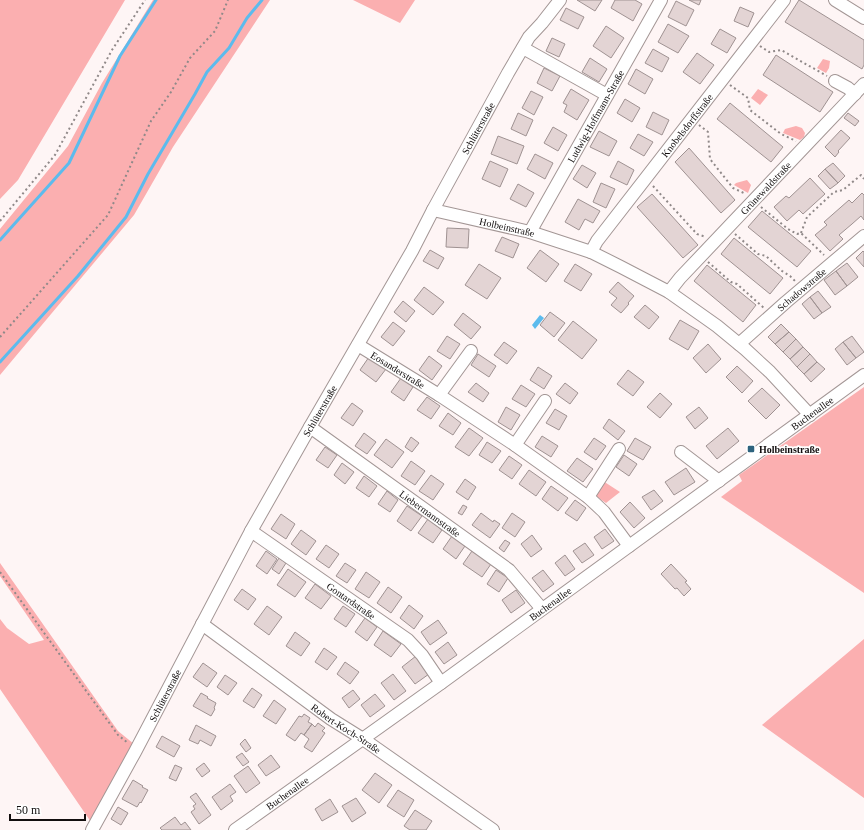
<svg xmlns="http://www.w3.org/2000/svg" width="864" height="830" font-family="Georgia,serif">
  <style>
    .green { fill: #fbafb0 }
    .water { fill: #5cbbed }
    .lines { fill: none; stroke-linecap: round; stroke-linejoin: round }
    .stream { stroke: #5cbbed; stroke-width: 3 }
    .building { fill: #e3d4d4; stroke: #9f9292 }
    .minor-casing { stroke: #a39695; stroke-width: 14 }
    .path { stroke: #908989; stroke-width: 2; stroke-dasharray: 2 3; stroke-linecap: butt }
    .minor { stroke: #fff; stroke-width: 12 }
    .poi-dot { fill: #2d637e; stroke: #fff; stroke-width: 1.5 }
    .labels { text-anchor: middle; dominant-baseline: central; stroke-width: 3.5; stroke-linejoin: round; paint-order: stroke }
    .street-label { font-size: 10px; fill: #120e0e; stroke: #fff }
    .poi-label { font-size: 10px; font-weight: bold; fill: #120e0e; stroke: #fff; text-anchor: start }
  </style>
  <rect width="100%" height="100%" fill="#fef5f5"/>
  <!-- green -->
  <path class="green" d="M0,0H125L18,180L0,199Z
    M153,0H270L173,147L134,215L0,375V229L68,146L102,83Z
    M353,0H415L400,23Z
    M823,59L830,61L829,68L826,73L817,68Z
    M758,89L768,95L760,105L751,98Z
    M796,126L802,128L805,133L804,137L800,140L783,133L785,129Z
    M747,180L751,185L748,193L734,185L736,183Z
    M864,387V593L721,497L742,481L739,475Z
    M603,481L620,492L606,503L594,495Z
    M0,563L118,731L134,744L91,822L0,689V619L7,628L29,644L44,640L0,576Z
    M864,639V798L762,725Z"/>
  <!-- water -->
  <path class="water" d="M540,315L544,318L535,329L532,325Z"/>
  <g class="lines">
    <!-- stream -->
    <path class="stream" d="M0,240L69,163L120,56L156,0
      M0,362L78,276L126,217L148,174L195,94L207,72L229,48L247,18L262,0"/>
  </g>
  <!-- building -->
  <path class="building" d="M577,0H602L595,11Z
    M615,0H635L642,4L633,21L611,8Z
    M689,0H701L699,5Z
    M799,0L864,40V65L862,69L785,22Z
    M676,1L694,10L686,26L668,17Z
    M740,7L754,13L748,27L734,21Z
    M566,8L584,17L578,29L560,20Z
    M668,24L689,36L678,53L658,42Z
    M606,26L624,38L611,58L593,46Z
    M720,29L736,38L727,53L711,44Z
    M552,38L565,44L559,57L546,51Z
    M653,49L669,58L662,72L645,63Z
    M697,53L714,65L700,84L683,72Z
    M776,55L833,92L820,112L763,75Z
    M590,58L607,69L599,82L582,72Z
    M544,68L560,76L552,91L537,83Z
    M636,69L653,79L645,94L628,84Z
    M571,89L589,100L577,120L564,112L567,105L563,103Z
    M531,91L543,97L534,115L522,108Z
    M625,99L640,108L632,122L617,113Z
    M730,103L783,147L771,162L717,119Z
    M653,112L669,120L662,135L646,127Z
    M518,113L533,120L526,136L511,129Z
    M848,113L859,121L855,126L844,118Z
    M553,127L567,135L558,151L544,143Z
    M841,130L850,138L838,151L839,152L835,157L825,147Z
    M599,131L617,141L609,156L590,147Z
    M638,134L653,142L644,156L630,148Z
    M498,136L524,146L517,164L491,154Z
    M689,148L735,200L721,213L675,162Z
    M535,154L553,163L545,179L527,169Z
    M490,161L508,169L500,187L482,179Z
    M618,161L634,170L627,185L610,177Z
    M833,163L845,176L838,183L825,169Z
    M582,165L596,173L587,188L573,179Z
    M825,169L838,183L830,189L818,176Z
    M810,178L825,194L803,214L799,210L787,221L774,207L786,196L789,198Z
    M601,183L615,189L606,208L593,202Z
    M518,184L534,193L526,207L510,199Z
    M862,193L864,195V220L861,216L852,224L839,235L843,239L830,251L815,235L827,225L824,222L849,200L852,203Z
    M652,194L698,245L683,258L637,207Z
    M578,199L600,211L593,223L585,219L579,230L565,222Z
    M762,211L811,251L797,267L748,227Z
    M447,228L469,229L468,248L446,247Z
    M502,237L519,244L513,258L495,251Z
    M734,238L783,278L770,294L721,254Z
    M430,250L444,258L438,269L423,261Z
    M540,250L559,264L546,282L527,268Z
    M863,251L864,252V267L856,258Z
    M847,263L858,277L847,286L836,271Z
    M479,264L501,278L487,299L465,285Z
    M575,264L592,274L581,291L564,281Z
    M707,265L756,305L743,322L694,281Z
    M836,271L847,286L835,295L824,280Z
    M618,282L634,296L628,303L629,304L621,313L611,305L617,298L609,292Z
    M424,287L444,302L433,315L414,300Z
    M818,291L831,307L822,313L810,297Z
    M810,297L822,313L814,319L802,304Z
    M403,301L415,311L406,322L394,312Z
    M645,305L659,317L649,329L634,317Z
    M550,312L565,323L554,337L540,325Z
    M463,313L481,327L471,339L454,325Z
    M680,320L699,331L688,350L669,339Z
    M573,321L597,340L582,359L558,340Z
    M393,322L405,331L393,346L381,337Z
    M781,324L789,332L775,344L768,337Z
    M789,332L796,339L783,352L775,344Z
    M447,336L460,344L450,359L437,351Z
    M852,336L864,352L856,358L843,342Z
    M796,339L803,347L790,359L783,352Z
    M504,342L517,351L507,364L494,355Z
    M843,342L856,358L847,365L835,349Z
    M708,344L721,359L706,373L693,358Z
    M803,347L810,354L797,367L790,359Z
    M478,354L496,366L489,377L471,365Z
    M810,354L817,362L804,374L797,367Z
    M429,356L442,366L432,380L419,370Z
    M369,357L386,369L376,382L360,370Z
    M817,362L825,369L811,382L804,374Z
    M737,366L753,381L742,393L726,377Z
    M538,367L552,376L544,389L530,380Z
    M628,370L644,382L633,396L617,384Z
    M401,378L413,387L404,401L391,392Z
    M476,383L489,393L483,402L468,392Z
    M565,383L578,393L570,404L556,394Z
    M521,385L535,394L526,407L512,399Z
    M762,388L780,405L766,419L748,401Z
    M660,393L672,404L660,418L647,407Z
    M427,397L440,406L431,419L417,410Z
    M352,403L363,411L353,426L341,418Z
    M506,407L520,415L511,430L498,422Z
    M699,407L708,418L695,429L686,417Z
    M555,409L567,416L559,430L546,423Z
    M448,413L461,423L453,435L439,426Z
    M609,419L625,431L618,440L603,428Z
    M469,428L483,438L469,456L455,447Z
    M728,428L739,441L717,459L706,446Z
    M364,433L376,442L367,454L355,446Z
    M542,436L558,446L551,457L535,447Z
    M411,437L419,443L412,452L405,447Z
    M594,438L606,446L596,460L584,452Z
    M635,438L651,447L643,460L627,451Z
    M386,439L404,452L392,468L374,455Z
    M487,442L501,451L492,463L479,455Z
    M325,447L337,455L328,468L316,460Z
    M624,455L637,464L629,476L616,467Z
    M509,456L522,465L512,479L499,470Z
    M577,458L593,469L583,482L567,471Z
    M411,461L425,471L415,485L401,476Z
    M342,463L354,472L345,484L334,475Z
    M686,468L695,482L674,495L665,482Z
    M529,470L546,482L536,496L519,484Z
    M431,475L444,484L433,500L419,491Z
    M364,476L377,486L369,497L356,488Z
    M465,479L476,487L468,500L456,492Z
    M551,486L568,498L558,511L542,499Z
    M654,490L663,501L651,510L642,497Z
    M387,491L398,500L390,512L378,504Z
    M575,500L586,508L577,521L565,513Z
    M630,502L645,518L634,528L620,512Z
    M463,505L467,507L462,515L458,513Z
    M407,506L422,516L411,531L397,521Z
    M481,513L493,522L494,520L500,524L490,538L472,525Z
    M512,513L525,522L515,537L502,528Z
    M281,514L295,524L286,539L271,529Z
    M428,519L442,530L433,543L418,533Z
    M605,529L614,541L602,549L594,537Z
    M301,530L316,541L306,555L291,544Z
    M532,535L542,549L531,557L521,544Z
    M452,536L465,546L456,559L443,549Z
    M505,540L510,543L504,552L499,548Z
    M585,543L594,555L582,563L573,551Z
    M326,545L339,554L329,568L316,559Z
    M266,551L277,559L267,574L256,566Z
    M472,551L491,564L482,577L463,564Z
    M565,555L575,569L565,576L555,563Z
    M279,558L286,563L279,574L272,569Z
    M345,563L356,570L347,583L336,576Z
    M671,564L687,581L685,582L691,589L684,596L677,588L675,589L661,574Z
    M288,569L306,582L295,597L277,585Z
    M496,570L508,578L499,592L487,584Z
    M543,570L554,584L543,592L532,578Z
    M366,572L380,582L369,598L355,589Z
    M315,584L331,596L321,609L305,598Z
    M388,587L402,597L391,613L377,603Z
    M242,589L256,599L248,610L234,600Z
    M516,590L525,603L511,613L502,600Z
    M409,605L423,616L414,629L400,618Z
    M267,606L282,617L269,635L254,624Z
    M343,606L355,614L346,627L334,619Z
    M365,618L377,627L367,641L355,632Z
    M438,620L447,633L430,645L421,632Z
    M383,631L401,644L391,657L374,645Z
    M295,632L310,643L301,656L286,646Z
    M448,642L457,655L444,664L435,652Z
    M324,648L337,657L327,670L315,662Z
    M416,656L429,674L415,684L402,667Z
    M345,662L359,672L350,684L337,674Z
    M203,663L217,673L207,687L193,677Z
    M393,674L406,691L394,700L381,683Z
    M225,675L237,683L228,695L217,687Z
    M252,688L262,695L254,708L243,701Z
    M353,690L360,699L349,708L342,698Z
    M201,693L208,697L207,698L216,703L214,708L215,709L211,716L193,706Z
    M375,694L385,706L370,717L361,705Z
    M274,700L286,709L276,724L263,716Z
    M304,714L310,718L308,722L312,724L304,735L301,733L295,741L286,735L299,716L302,717Z
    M318,723L325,728L322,731L325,733L312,752L304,747L309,739L304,735L312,724L315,727Z
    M196,725L216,736L211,746L200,740L198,744L189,740Z
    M162,736L180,746L174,757L156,747Z
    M245,739L251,748L246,752L240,744Z
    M242,753L249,762L243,766L236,757Z
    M271,755L280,767L266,776L258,765Z
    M204,763L210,771L202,777L196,769Z
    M175,765L182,768L176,781L169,778Z
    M248,766L260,783L246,793L234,776Z
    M375,773L392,785L379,803L362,790Z
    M133,780L143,786L142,787L148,790L141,803L140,802L137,807L122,799Z
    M230,784L236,792L230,796L233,801L221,810L212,797Z
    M398,790L414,800L404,817L387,806Z
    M196,793L211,815L199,824L191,812L195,809L193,806L196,804L190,797Z
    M356,798L366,813L352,822L342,806Z
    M330,799L338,812L322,821L315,809Z
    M118,807L128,813L121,825L111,819Z
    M415,810L432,821L426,830H410L404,826Z
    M175,817L181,825L185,822L191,830H162L160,828Z"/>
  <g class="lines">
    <!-- minor casing -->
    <g class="minor-casing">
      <g id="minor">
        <path d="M835,0L864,18"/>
        <path d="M523,48L607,95"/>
        <path d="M835,81L848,88L855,94"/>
        <path id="s1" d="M433,210L530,232L591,252L621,267L669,292L717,326L745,349L770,372L810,415"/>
        <path id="s2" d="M530,232L661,0"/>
        <path id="s3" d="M591,252L597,241L784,0"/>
        <path id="s4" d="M669,292L680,278L864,84"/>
        <path id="s5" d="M739,344L786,302L864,236"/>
        <path id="s6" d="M358,345L439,395L515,445L588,497L604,512L629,546"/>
        <path d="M439,395L471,351"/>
        <path id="s7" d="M310,427L509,570L542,609"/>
        <path d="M515,445L545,401"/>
        <path d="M681,452L719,481"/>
        <path d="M588,497L619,449"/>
        <path id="s8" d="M251,531L408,640L422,655L441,683"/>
        <path id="s9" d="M202,624L331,719L363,739L493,830"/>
        <path id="s10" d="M92,830L135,752L251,531L310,427L412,251L433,210L508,73L529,37L542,23L560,0"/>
        <path id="s11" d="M235,830L441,683L864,375"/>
      </g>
    </g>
    <!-- path -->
    <path class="path" d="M760,46L769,52L781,50L827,76
      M730,85L748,98L750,110L781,134L796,141
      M699,125L708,132L710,159L733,188L746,194
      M653,186L697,234L706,237
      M761,207L788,229L797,234L801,233L824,255
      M0,221L55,155L112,50L145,0
      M801,233L807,217L834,192L843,190L861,175L864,179
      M735,234L758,254L766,256L782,271L790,276L795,281
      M708,262L731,282L737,284L764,308
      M0,337L108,215L151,121L171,92L190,58L215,31L228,0
      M0,572L118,735L128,743"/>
    <!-- minor -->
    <use href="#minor" class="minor"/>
  </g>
  <!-- markers -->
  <rect class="poi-dot" x="747" y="445" width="8" height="8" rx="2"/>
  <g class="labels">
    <!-- street labels -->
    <g class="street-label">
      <text stroke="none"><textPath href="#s2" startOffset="133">Ludwig-Hoffmann-Straße</textPath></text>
      <text stroke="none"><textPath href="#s3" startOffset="159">Knobelsdorffstraße</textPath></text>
      <text stroke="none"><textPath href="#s10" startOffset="801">Schlüterstraße</textPath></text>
      <text stroke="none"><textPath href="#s4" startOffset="142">Grünewaldstraße</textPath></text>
      <text stroke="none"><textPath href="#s1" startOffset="76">Holbeinstraße</textPath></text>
      <text stroke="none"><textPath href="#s5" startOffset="83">Schadowstraße</textPath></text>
      <text stroke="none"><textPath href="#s6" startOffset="47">Eosanderstraße</textPath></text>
      <text stroke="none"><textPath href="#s10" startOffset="477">Schlüterstraße</textPath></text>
      <text stroke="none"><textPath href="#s11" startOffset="712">Buchenallee</textPath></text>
      <text stroke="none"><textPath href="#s7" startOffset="148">Liebermannstraße</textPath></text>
      <text stroke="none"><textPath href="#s8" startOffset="122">Gontardstraße</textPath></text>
      <text stroke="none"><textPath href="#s11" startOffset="388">Buchenallee</textPath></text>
      <text stroke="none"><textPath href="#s10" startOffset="153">Schlüterstraße</textPath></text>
      <text stroke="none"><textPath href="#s9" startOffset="178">Robert-Koch-Straße</textPath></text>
      <text stroke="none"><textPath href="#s11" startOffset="64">Buchenallee</textPath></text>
    </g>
    <!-- poi labels -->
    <g class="poi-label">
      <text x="759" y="449">Holbeinstraße</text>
    </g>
  </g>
  <!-- scale -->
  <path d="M10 814v6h75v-6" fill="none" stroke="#120e0e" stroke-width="2"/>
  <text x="16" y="814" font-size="12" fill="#120e0e" stroke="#ffffff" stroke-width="3" paint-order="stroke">50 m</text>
</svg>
